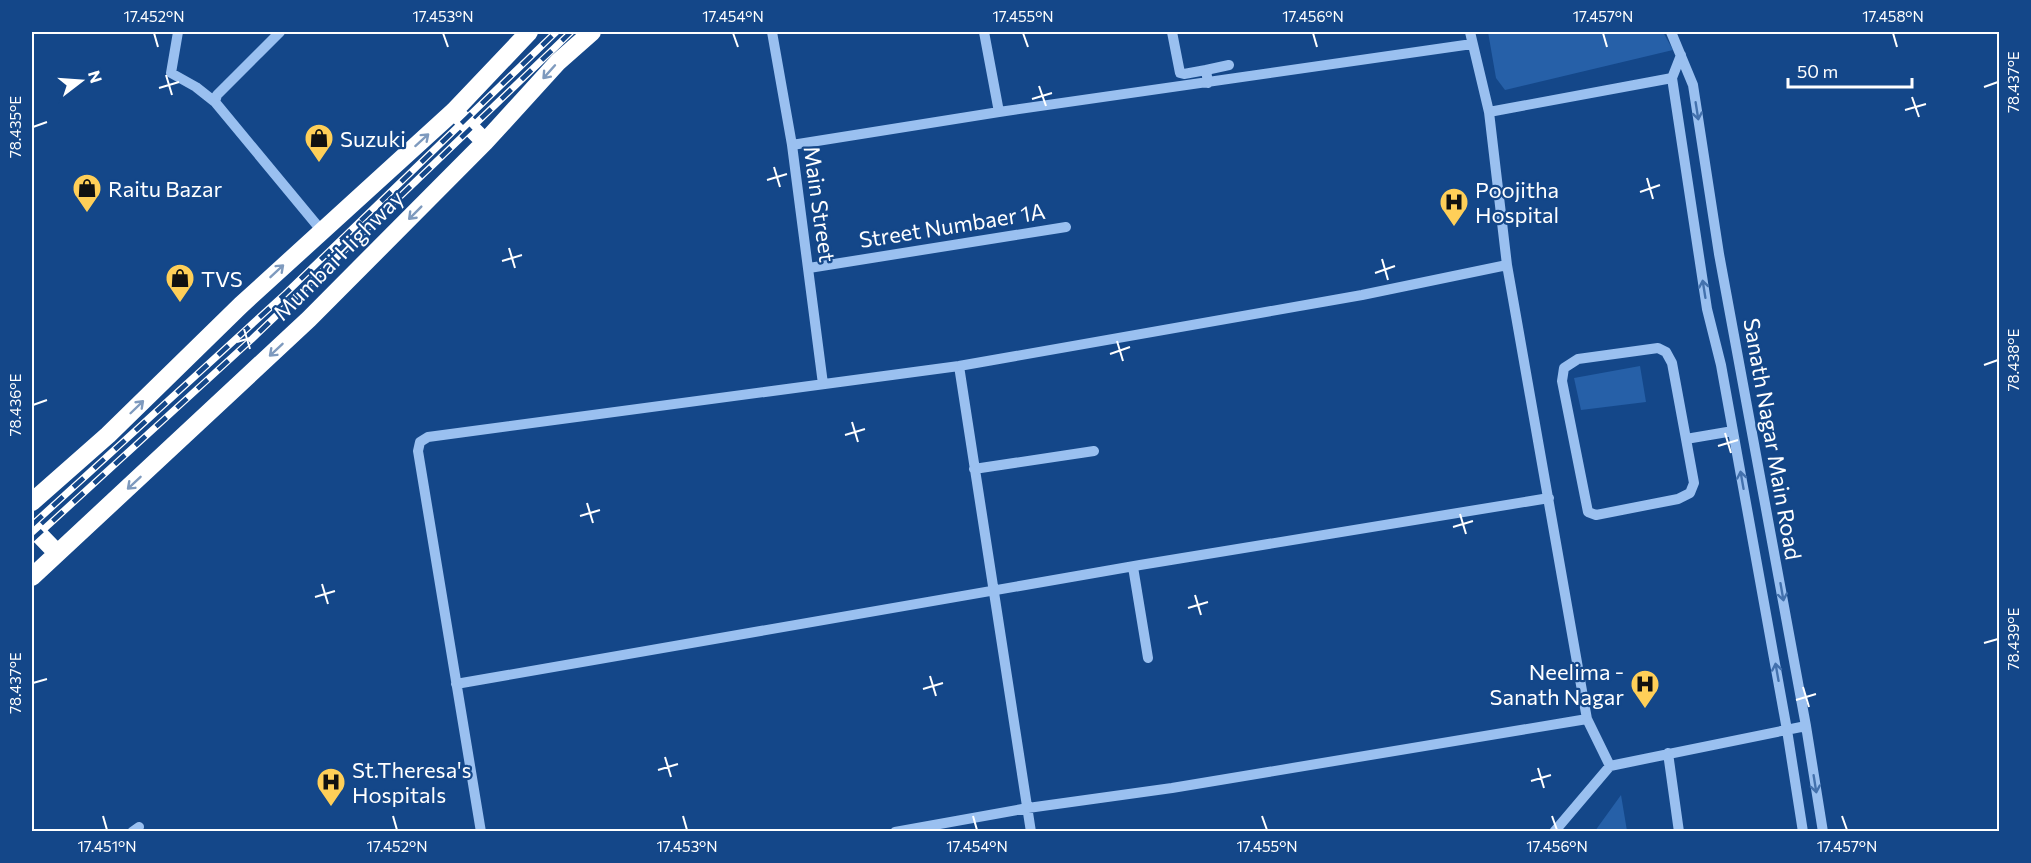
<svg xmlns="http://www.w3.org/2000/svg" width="2031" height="863" font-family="Commissioner,sans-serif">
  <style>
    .green { fill: #2660a8 }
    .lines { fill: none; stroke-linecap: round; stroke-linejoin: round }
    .minor { stroke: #9ac0f0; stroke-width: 10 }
    .highway { stroke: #fff; stroke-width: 18 }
    .rail-casing { stroke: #fff; stroke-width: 7 }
    .rail { stroke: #144789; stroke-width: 4.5; stroke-dasharray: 14; stroke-linecap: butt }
    .oneway { stroke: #7e9abe }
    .oneway2 { stroke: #4371ad }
    .ticks { fill: none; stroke: #fff; stroke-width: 2 }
    .labels { text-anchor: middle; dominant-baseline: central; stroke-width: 4.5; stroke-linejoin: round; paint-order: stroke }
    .poi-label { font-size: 22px; fill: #fff; stroke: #144789; text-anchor: start }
    .street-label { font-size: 22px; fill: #fff; stroke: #144789 }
    .neatline { fill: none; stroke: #fff; stroke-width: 2 }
    .ticks-label { font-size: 15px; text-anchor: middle; fill: #fff }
  </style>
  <rect width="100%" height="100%" fill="#144789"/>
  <!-- green -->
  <path class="green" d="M1488,32H1663L1673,50L1505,90L1496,78Z
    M1640,366L1646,402L1581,410L1574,378Z
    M1621,795L1627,831H1595Z"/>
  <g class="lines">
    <!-- minor -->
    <path class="minor" d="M178,32L171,73L196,87L215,102
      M280,32L217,95L215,102L321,230
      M772,32L792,145L823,384
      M984,32L999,112
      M1172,32L1180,73L1184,74L1206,70L1208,83
      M1470,32L1489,112L1507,265L1587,719L1610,766L1554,832
      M1671,32L1693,85L1719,254L1806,726L1823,832
      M1681,55L1672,78L1707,309L1721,365L1787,730L1803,832
      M1206,70L1229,65
      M1489,112L1672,78
      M792,145L999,112L1472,44
      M809,268L1066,227
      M959,366L1031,832
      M1686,439L1672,363L1666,352L1658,348L1578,359L1564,368L1562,381L1588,512L1596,515L1678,499L1690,493L1694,483L1686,439L1733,431
      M974,469L1094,451
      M1133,567L1148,658
      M456,684L1140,565L1549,498
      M1668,753L1679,832
      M1610,766L1806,726
      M132,832L139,827
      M481,832L418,451L420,442L428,437L959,366L1362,295L1507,265
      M895,832L1028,808L1172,788L1587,719"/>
    <!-- highway -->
    <path class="highway" d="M454,111L485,142
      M32,502L108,435L241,305L454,111L529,32
      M32,527L57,553
      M32,577L309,319L485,142L558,62L592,32"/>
    <!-- rail casing -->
    <g class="rail-casing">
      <path id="rail" d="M32,525L285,294L556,32
        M32,540L252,339L571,32"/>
    </g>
    <!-- rail -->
    <use href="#rail" class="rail"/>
  </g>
  <!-- one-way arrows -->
  <defs><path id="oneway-shaft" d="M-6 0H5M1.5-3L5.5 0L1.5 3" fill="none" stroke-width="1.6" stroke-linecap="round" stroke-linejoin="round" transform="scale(1.5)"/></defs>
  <g class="oneway">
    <use href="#oneway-shaft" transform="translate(549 72) rotate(132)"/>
    <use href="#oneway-shaft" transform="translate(422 140) rotate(-42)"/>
    <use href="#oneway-shaft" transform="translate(415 213) rotate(135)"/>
    <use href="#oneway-shaft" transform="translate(277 271) rotate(-43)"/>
    <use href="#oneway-shaft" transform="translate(276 350) rotate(137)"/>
    <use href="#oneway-shaft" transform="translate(137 407) rotate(-44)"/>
    <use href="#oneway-shaft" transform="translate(134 483) rotate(137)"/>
  </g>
  <g class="oneway2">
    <use href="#oneway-shaft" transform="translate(1697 111) rotate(81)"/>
    <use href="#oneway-shaft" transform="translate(1704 289) rotate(-99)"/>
    <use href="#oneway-shaft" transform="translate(1742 480) rotate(-100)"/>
    <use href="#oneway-shaft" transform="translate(1782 592) rotate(80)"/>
    <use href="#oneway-shaft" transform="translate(1777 672) rotate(-100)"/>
    <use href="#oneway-shaft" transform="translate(1815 784) rotate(81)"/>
  </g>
  <!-- ticks -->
  <path class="ticks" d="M154,33L158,47M443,33L448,47M733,33L738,47M1023,33L1028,47M1313,33L1317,47M1603,33L1607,47M1893,33L1897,47M166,75L172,95M1039,86L1046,106M1984,87L1998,82M159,88L179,82M1912,97L1919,117M1032,99L1052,93M1905,110L1926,104M33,127L47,122M774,167L780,187M1647,178L1653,199M767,180L787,174M1640,192L1660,185M509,248L515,268M1382,259L1388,280M502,261L522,255M1375,273L1395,266M244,329L250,349M1117,341L1123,361M237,342L257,336M1110,354L1130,347M1984,365L1998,360M33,405L47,400M852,422L858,442M1725,433L1731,453M845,435L865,429M1718,446L1738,440M587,503L593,523M1460,514L1466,534M580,516L600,510M1453,527L1473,521M322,584L328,604M1195,595L1201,615M315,597L335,591M1188,608L1208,602M1984,643L1998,639M930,676L936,696M33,683L47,679M1803,687L1809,707M923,689L943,683M1796,700L1816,694M665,757L671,777M1538,768L1544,788M658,770L678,764M1531,781L1551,775M103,816L107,830M393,816L397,830M683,816L687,830M973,816L977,830M1262,816L1267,830M1552,816L1557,830M1842,816L1847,830"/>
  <!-- icons -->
  <defs>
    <g id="shop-pin" transform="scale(1.5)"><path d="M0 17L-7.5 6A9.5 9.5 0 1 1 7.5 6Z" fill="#ffcf58" stroke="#144789"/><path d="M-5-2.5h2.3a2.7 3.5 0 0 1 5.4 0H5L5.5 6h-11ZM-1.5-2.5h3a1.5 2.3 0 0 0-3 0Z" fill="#111"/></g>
    <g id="hospital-pin" transform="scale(1.5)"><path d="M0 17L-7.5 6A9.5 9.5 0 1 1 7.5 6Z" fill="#ffcf58" stroke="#144789"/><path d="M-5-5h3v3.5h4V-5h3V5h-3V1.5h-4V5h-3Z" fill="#111"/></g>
  </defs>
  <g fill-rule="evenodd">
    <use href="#shop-pin" x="319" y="138"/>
    <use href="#shop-pin" x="87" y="188"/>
    <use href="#hospital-pin" x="1454" y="202"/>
    <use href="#shop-pin" x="180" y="278"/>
    <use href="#hospital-pin" x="1645" y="684"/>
    <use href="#hospital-pin" x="331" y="782"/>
  </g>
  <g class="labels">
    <!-- poi labels -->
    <g class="poi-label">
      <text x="340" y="138">Suzuki</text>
      <text x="108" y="188">Raitu Bazar</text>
      <text x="1475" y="189">Poojitha<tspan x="1475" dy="25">Hospital</tspan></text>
      <text x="201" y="278">TVS</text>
      <text x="1624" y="671" text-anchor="end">Neelima -<tspan x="1624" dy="25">Sanath Nagar</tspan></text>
      <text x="352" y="769">St.Theresa's<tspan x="352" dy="25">Hospitals</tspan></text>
    </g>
    <!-- street labels -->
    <g class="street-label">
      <text transform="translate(820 204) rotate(82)">Main Street</text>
      <text transform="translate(952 225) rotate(-9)">Street Numbaer 1A</text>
      <text transform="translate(338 255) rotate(-45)">Mumbai Highway</text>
      <text transform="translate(1773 439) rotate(80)">Sanath Nagar Main Road</text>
    </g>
  </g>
  <!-- border -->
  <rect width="2031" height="863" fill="none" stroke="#144789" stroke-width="66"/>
  <!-- north arrow -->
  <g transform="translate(81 81) rotate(73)" stroke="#144789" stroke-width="4.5" paint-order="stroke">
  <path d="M0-4.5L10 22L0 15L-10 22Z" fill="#ffffff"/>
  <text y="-9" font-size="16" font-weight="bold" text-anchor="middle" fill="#ffffff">N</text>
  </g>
  <!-- scale -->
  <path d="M1788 78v9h124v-9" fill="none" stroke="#ffffff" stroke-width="3"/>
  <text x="1797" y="78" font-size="18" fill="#ffffff" stroke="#144789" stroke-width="4.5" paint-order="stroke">50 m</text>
  <rect x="33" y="33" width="1965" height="797" class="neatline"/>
  <g class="ticks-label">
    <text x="154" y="22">17.452°N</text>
    <text x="443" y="22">17.453°N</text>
    <text x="733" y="22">17.454°N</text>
    <text x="1023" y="22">17.455°N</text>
    <text x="1313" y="22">17.456°N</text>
    <text x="1603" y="22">17.457°N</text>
    <text x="1893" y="22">17.458°N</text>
    <text transform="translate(2014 82) rotate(-90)" y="5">78.437°E</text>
    <text transform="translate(16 127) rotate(-90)" y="5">78.435°E</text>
    <text transform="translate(2014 360) rotate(-90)" y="5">78.438°E</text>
    <text transform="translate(16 405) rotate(-90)" y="5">78.436°E</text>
    <text transform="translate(2014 639) rotate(-90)" y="5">78.439°E</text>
    <text transform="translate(16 683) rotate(-90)" y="5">78.437°E</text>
    <text x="107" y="852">17.451°N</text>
    <text x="397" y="852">17.452°N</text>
    <text x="687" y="852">17.453°N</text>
    <text x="977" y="852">17.454°N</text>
    <text x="1267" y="852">17.455°N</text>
    <text x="1557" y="852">17.456°N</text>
    <text x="1847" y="852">17.457°N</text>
  </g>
</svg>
